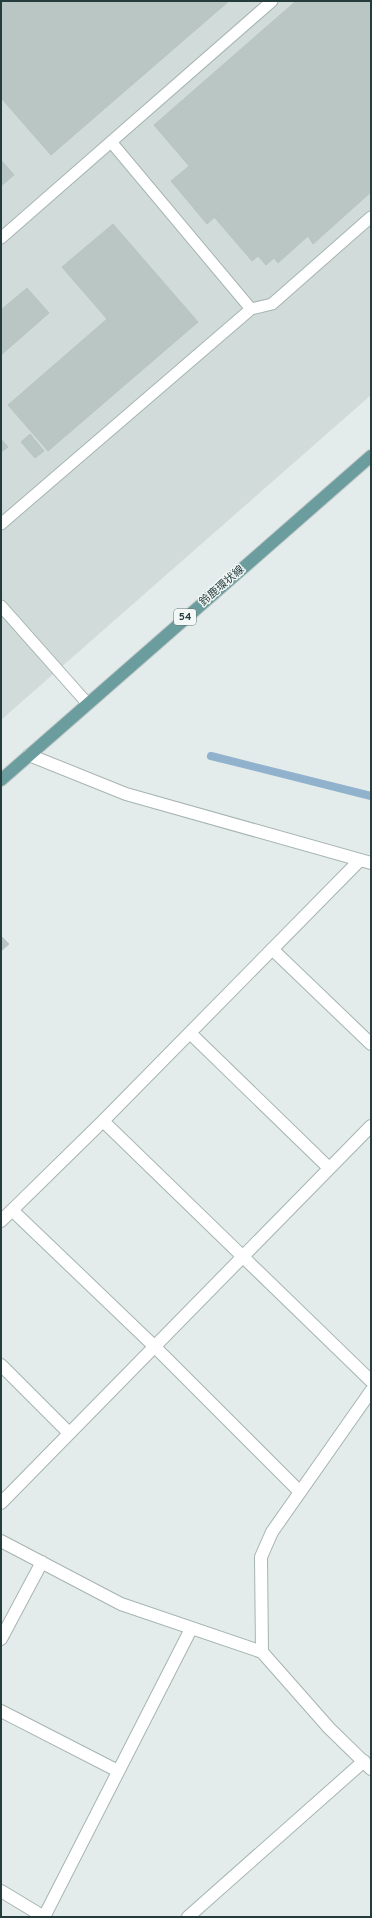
<svg xmlns="http://www.w3.org/2000/svg" width="372" height="1918" font-family="Overpass,'Noto Sans JP',sans-serif">
  <style>
    .built { fill: #d1dcda }
    .lines { fill: none; stroke-linecap: round; stroke-linejoin: round }
    .stream { stroke: #90b2cc; stroke-width: 8 }
    .building { fill: #b9c6c4; stroke: #b6c5c3 }
    .lane-casing { stroke: #a6b4b2; stroke-width: 13 }
    .street-casing { stroke: #a6b4b2; stroke-width: 14 }
    .primary-casing { stroke: #c2c8c8; stroke-width: 14 }
    .lane { stroke: #fff; stroke-width: 11 }
    .street { stroke: #fff; stroke-width: 12 }
    .primary { stroke: #6b9d9e; stroke-width: 12 }
    .labels { text-anchor: middle; dominant-baseline: central; stroke-width: 3; stroke-linejoin: round; paint-order: stroke }
    .shield { fill: #f3f8f7; stroke: #627474; stroke-width: 1 }
    .shield-label { font-size: 10px; font-weight: bold; fill: #243c3c }
    .street-label { font-size: 11px; fill: #243c3c; stroke: #f3f8f7 }
  </style>
  <rect width="100%" height="100%" fill="#e3ecea"/>
  <!-- built -->
  <path class="built" d="M1,1H371V395L1,720Z"/>
  <g class="lines">
    <!-- stream -->
    <path class="stream" d="M211,756L371,796"/>
  </g>
  <!-- building -->
  <path class="building" d="M1,1H229L51,155L1,98Z
    M296,1H371V192L313,244L308,236L278,263L274,258L266,265L258,256L252,261L215,218L225,208L154,125Z
    M1,160L14,175L1,186Z
    M189,166L225,208L207,224L171,181Z
    M113,224L198,322L48,451L8,405L107,319L62,267Z
    M27,288L49,313L1,355V310Z
    M30,434L44,451L35,458L21,442Z
    M1,439L8,447L1,452Z
    M1,936L9,944L1,951Z"/>
  <g class="lines">
    <!-- lane casing -->
    <g class="lane-casing">
      <path id="lane" d="M112,143L251,309
        M1,238L272,1
        M1,524L251,309L272,304L371,217
        M1,606L87,703"/>
    </g>
    <!-- street casing -->
    <g class="street-casing">
      <path id="street" d="M29,755L126,794L371,863
        M272,949L371,1044
        M190,1033L329,1168
        M103,1121L371,1381
        M12,1210L154,1346L299,1491
        M1,1221L103,1121L360,860
        M1,1365L69,1433
        M1,1503L371,1126
        M1,1541L121,1604L262,1652L329,1728L371,1769
        M1,1639L42,1562
        M262,1652L261,1557L272,1532L371,1391
        M1,1711L118,1771
        M1,1891L44,1917
        M44,1917L191,1629
        M188,1917L364,1761"/>
    </g>
    <!-- primary casing -->
    <g class="primary-casing">
      <path id="primary" d="M1,780L371,456"/>
    </g>
    <!-- lane -->
    <use href="#lane" class="lane"/>
    <!-- street -->
    <use href="#street" class="street"/>
    <!-- primary -->
    <use href="#primary" class="primary"/>
  </g>
  <g class="labels">
    <!-- shield labels -->
    <rect class="shield" x="174" y="609" width="22" height="16" rx="3"/>
    <g class="shield-label">
      <text x="185" y="617">54</text>
    </g>
    <!-- street labels -->
    <g class="street-label">
      <text transform="translate(222 586) rotate(-41)">鈴鹿環状線</text>
    </g>
  </g>
  <!-- border -->
  <rect width="372" height="1918" fill="none" stroke="#243c3c" stroke-width="4"/>
</svg>
